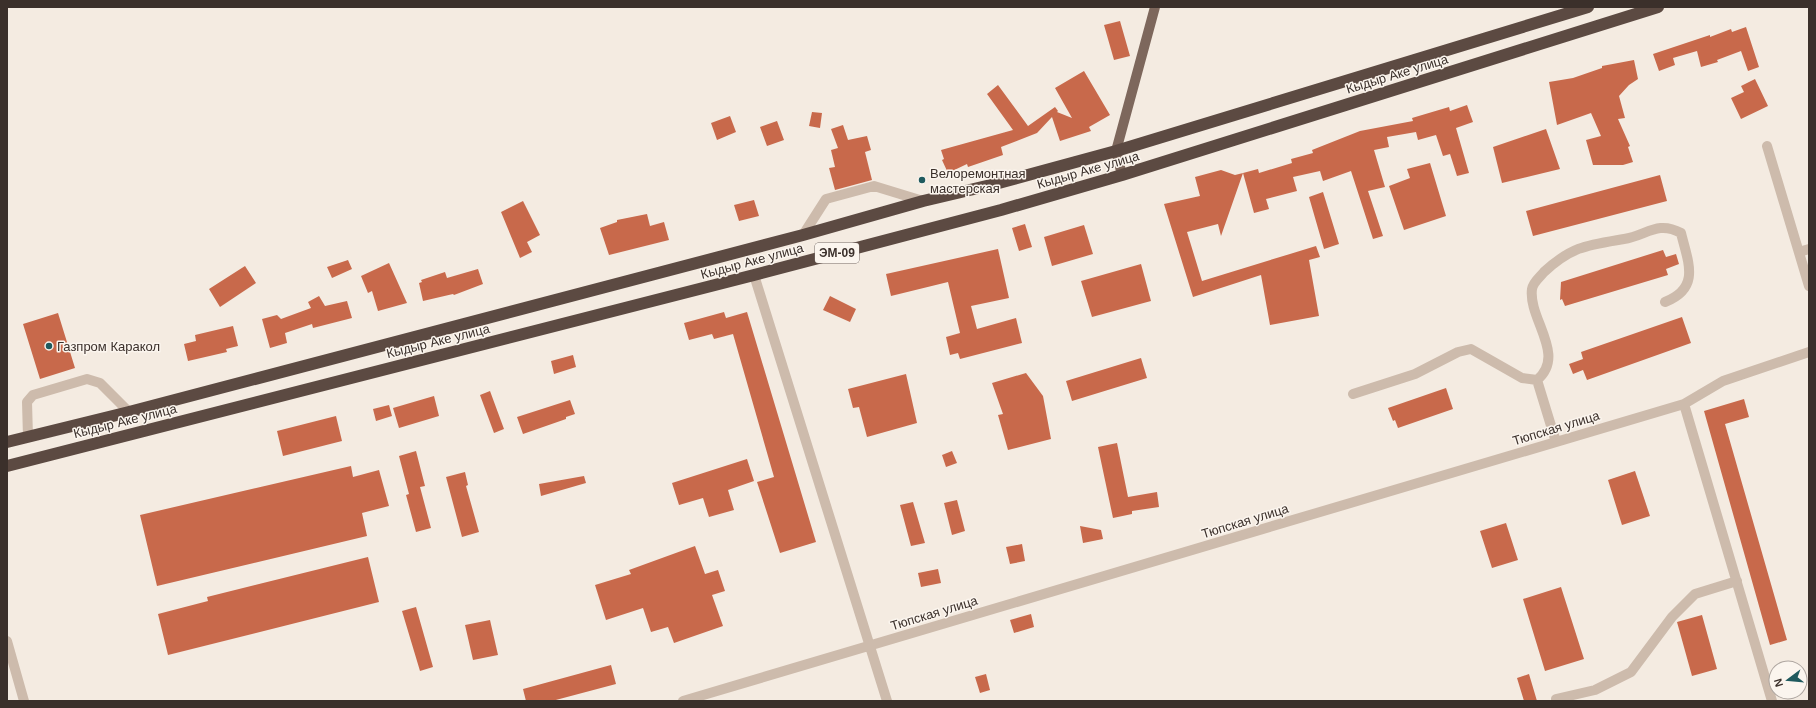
<svg xmlns="http://www.w3.org/2000/svg" width="1816" height="708" font-family="Arial,sans-serif">
  <style>
    .building { fill: #c8694b }
    .lines { fill: none; stroke-linecap: round; stroke-linejoin: round }
    .minor { stroke: #cdbbac; stroke-width: 10 }
    .major { stroke: #7d675c; stroke-width: 10 }
    .highway { stroke: #5c4a42; stroke-width: 12 }
    .poi-dot { fill: #1f5a5e; stroke: #fbf5ee; stroke-width: 1.5 }
    .labels { text-anchor: middle; dominant-baseline: central; stroke-width: 3; stroke-linejoin: round; paint-order: stroke }
    .shield { fill: #fbf5ee; stroke: #756b66; stroke-width: 1 }
    .shield-label { font-size: 12px; font-weight: bold; fill: #3b302b }
    .street-label { font-size: 13px; fill: #3b302b; stroke: #fbf5ee }
    .poi-label { font-size: 13px; fill: #3b302b; stroke: #fbf5ee; text-anchor: start }
  </style>
  <rect width="100%" height="100%" fill="#f4ebe1"/>
  <!-- building -->
  <path class="building" d="M1120,21L1130,56L1114,60L1104,25Z
    M1746,27L1759,67L1748,71L1741,51L1717,60L1718,62L1701,67L1697,51L1673,58L1675,65L1659,71L1653,54L1710,35V37L1731,29L1732,32Z
    M1634,60L1638,79L1629,85L1619,96L1625,118L1618,119L1630,146L1628,147L1633,162L1623,165H1593L1586,140L1601,136L1591,113L1557,125L1549,82L1573,78L1602,68V66Z
    M1084,71L1110,115L1089,127L1091,131L1060,141L1052,117L1037,133L1001,147L1003,155L968,167L967,164L948,173L942,160L944,159L941,150L1013,130L987,94L998,85L1028,126L1055,107L1058,111L1057,112L1072,118L1055,88Z
    M1755,79L1768,106L1741,119L1731,98L1744,92L1741,86Z
    M1467,105L1473,122L1456,128L1469,173L1457,176L1450,154L1443,156L1436,135L1418,140L1416,132L1387,137L1389,147L1374,150L1385,187L1368,191L1383,236L1373,239L1351,171L1323,181L1320,171L1293,177L1297,191L1266,199L1269,209L1254,213L1243,173L1258,169L1259,173L1292,163L1291,159L1313,153L1312,150L1360,131L1413,121L1412,118L1449,107L1450,111Z
    M812,112L822,113L820,128L809,126Z
    M730,116L736,132L717,140L711,123Z
    M777,121L784,140L767,146L760,127Z
    M843,125L848,140L867,136L871,150L865,152L872,180L835,190L829,168L835,167L831,150L838,148L831,129Z
    M1546,129L1560,169L1502,183L1493,147Z
    M1430,163L1446,216L1404,230L1389,186L1410,178L1407,169Z
    M1221,170L1235,175L1243,173L1221,236L1218,224L1187,232L1202,281L1316,246L1320,257L1309,260L1319,316L1270,325L1261,275L1193,297L1164,204L1200,196L1195,177Z
    M1660,175L1667,201L1533,236L1526,211Z
    M1323,192L1339,244L1324,249L1309,197Z
    M754,200L759,216L739,221L734,205Z
    M523,201L540,235L527,242L532,252L520,258L501,212Z
    M647,214L650,226L664,222L669,240L609,255L600,228L617,222V220Z
    M1025,224L1032,247L1019,251L1012,228Z
    M1084,225L1093,254L1052,266L1044,237Z
    M998,249L1009,298L971,306L977,329L1016,318L1022,343L960,359L958,353L950,355L946,337L960,333L948,282L891,296L886,274Z
    M1663,250L1666,257L1676,254L1679,264L1666,269L1668,275L1565,306L1562,299L1560,300L1561,282Z
    M348,260L352,269L332,278L327,267Z
    M389,263L407,303L378,311L372,291L368,293L361,276Z
    M1141,264L1151,301L1092,317L1081,281Z
    M245,266L256,283L220,307L209,289Z
    M478,269L483,284L454,295L453,294L423,301L419,283L422,282L421,280L445,272L447,278Z
    M319,296L325,306L347,301L352,318L313,328L312,324L285,333L287,343L270,348L262,319L277,315L281,319L311,308L308,302Z
    M830,296L856,309L850,322L823,310Z
    M724,312L726,318L747,312L816,542L780,553L757,482L774,477L733,334L714,339L712,334L689,340L684,323Z
    M58,313L75,368L40,379L23,324Z
    M1682,317L1691,343L1587,380L1583,370L1573,374L1569,364L1583,359L1581,352Z
    M233,326L238,346L226,349L227,352L188,361L184,344L196,341L195,335Z
    M573,355L576,367L554,374L551,361Z
    M1141,358L1147,378L1072,401L1066,381Z
    M1026,373L1043,396L1051,439L1008,450L998,415L1003,414L992,383Z
    M906,374L917,423L867,437L859,407L853,408L848,389Z
    M1446,388L1453,409L1398,428L1395,420L1393,421L1388,408Z
    M490,391L504,429L494,433L480,395Z
    M434,396L439,416L399,428L393,408Z
    M1744,399L1749,417L1725,424L1787,640L1770,645L1704,411Z
    M570,400L575,414L566,417V419L523,434L517,417Z
    M389,405L392,416L376,421L373,409Z
    M336,416L342,441L283,456L277,431Z
    M1117,443L1128,497L1157,492L1159,507L1132,511V514L1113,518L1098,447Z
    M416,451L425,486L420,487L431,528L416,532L406,495L409,494L399,456Z
    M952,451L957,463L946,467L942,455Z
    M747,459L754,481L728,490L734,510L709,517L703,498L679,505L672,483Z
    M351,466L353,477L379,470L389,506L362,513L367,536L157,586L140,515Z
    M1635,471L1650,516L1622,525L1608,480Z
    M465,472L468,485L466,486L479,532L462,537L446,477Z
    M584,476L586,483L541,496L539,484Z
    M957,500L965,531L952,535L944,503Z
    M913,502L925,543L911,546L900,505Z
    M1506,523L1518,560L1492,568L1480,531Z
    M1080,526L1101,530L1103,539L1083,543Z
    M1022,544L1025,561L1010,564L1006,547Z
    M695,546L705,574L718,570L725,591L712,595L723,626L674,643L668,627L651,632L643,608L606,620L595,585L631,574L629,570Z
    M368,557L379,602L168,655L158,614L208,601L207,597Z
    M938,569L941,583L921,587L918,573Z
    M1561,587L1584,659L1545,671L1523,599Z
    M416,607L433,667L420,671L402,611Z
    M1031,614L1034,627L1014,633L1010,620Z
    M1702,615L1717,669L1692,676L1677,622Z
    M490,620L498,655L473,660L465,625Z
    M611,665L616,684L552,701H526L523,689Z
    M986,674L990,690L980,693L975,677Z
    M1529,674L1537,701H1524L1517,678Z"/>
  <g class="lines">
    <!-- minor -->
    <path class="minor" d="M1767,146L1809,286
      M803,235L826,199L874,186L923,201
      M1799,252L1809,249
      M754,275L887,701
      M1353,394L1415,374L1458,352L1471,349L1522,378L1537,380
      M1684,404L1772,701
      M28,437L27,402L33,395L87,379L100,383L129,412
      M1556,442L1537,380C1567,355 1528,319 1532,289C1533,282 1540,277 1544,272C1572,246 1588,245 1624,239C1646,236 1657,220 1681,233C1688,262 1701,288 1665,302
      M7,641L24,701
      M1556,699L1595,690L1631,672L1672,617L1695,594L1737,581
      M683,701L1684,404L1723,381L1809,352"/>
    <!-- major -->
    <path class="major" d="M1122,175L1116,151L1155,7"/>
    <!-- highway -->
    <path class="highway" d="M7,442L129,412L803,235L923,201L995,184L1116,151L1588,7
      M7,466L754,275L1001,210L1122,175L1658,7"/>
  </g>
  <!-- markers -->
  <g class="poi-dot">
    <circle cx="922" cy="180" r="4"/>
    <circle cx="49" cy="346" r="4"/>
  </g>
  <g class="labels">
    <!-- shield labels -->
    <rect class="shield" x="815" y="243" width="44" height="20" rx="3"/>
    <g class="shield-label">
      <text x="837" y="253">ЭМ-09</text>
    </g>
    <!-- street labels -->
    <g class="street-label">
      <text transform="translate(1397 74) rotate(-17)">Кыдыр Аке улица</text>
      <text transform="translate(1088 170) rotate(-16)">Кыдыр Аке улица</text>
      <text transform="translate(752 261) rotate(-15)">Кыдыр Аке улица</text>
      <text transform="translate(438 341) rotate(-14)">Кыдыр Аке улица</text>
      <text transform="translate(125 421) rotate(-14)">Кыдыр Аке улица</text>
      <text transform="translate(1556 428) rotate(-17)">Тюпская улица</text>
      <text transform="translate(1245 521) rotate(-17)">Тюпская улица</text>
      <text transform="translate(934 613) rotate(-17)">Тюпская улица</text>
    </g>
    <!-- poi labels -->
    <g class="poi-label">
      <text x="930" y="173">Велоремонтная<tspan x="930" dy="15">мастерская</tspan></text>
      <text x="57" y="346">Газпром Каракол</text>
    </g>
  </g>
  <!-- border -->
  <rect width="1816" height="708" fill="none" stroke="#3b302b" stroke-width="16"/>
  <!-- north arrow -->
  <g transform="translate(1788 680) rotate(254)"><circle r="19" fill="#fbf5ee" stroke="#aea6a0"/>
  <path d="M0-3L7 15L0 10L-7 15Z" fill="#1f5a5e"/>
  <text y="-6" font-size="11" font-weight="bold" text-anchor="middle" fill="#3b302b">N</text>
  </g>
</svg>
